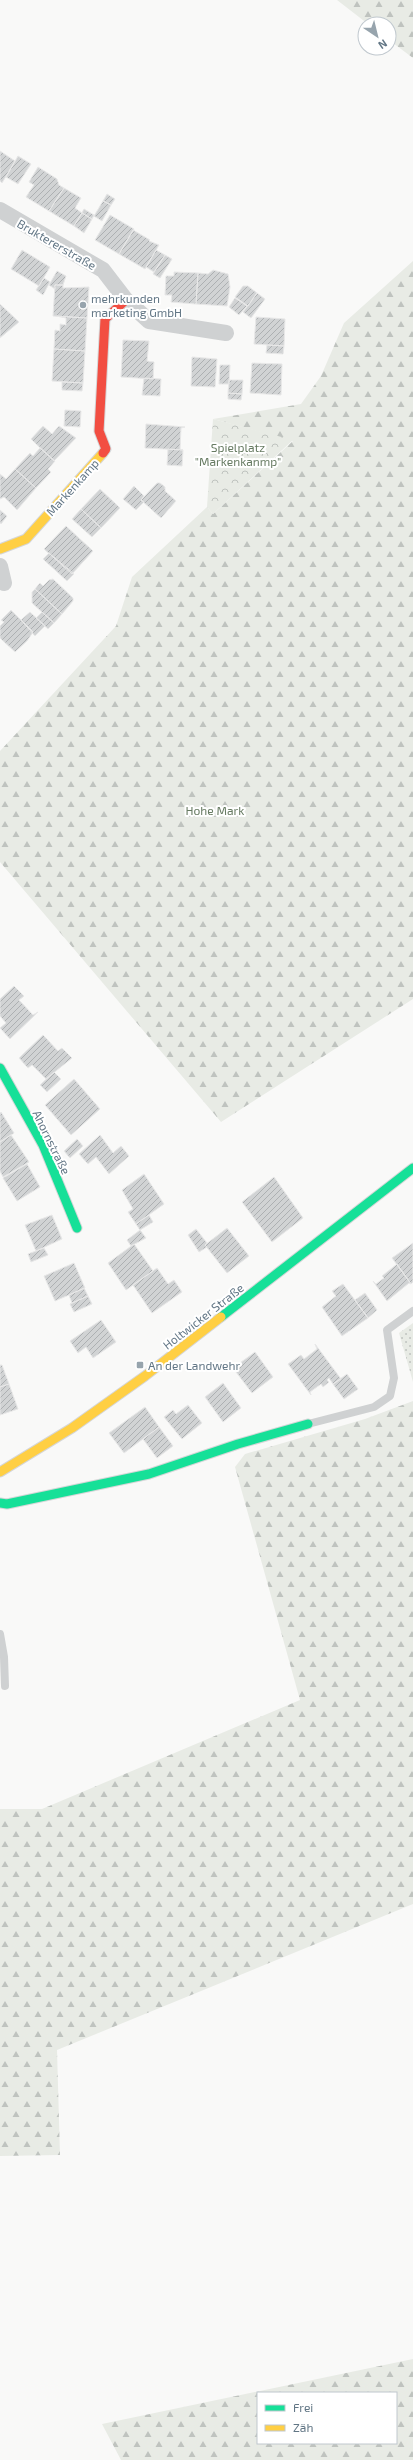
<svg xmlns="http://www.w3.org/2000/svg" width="413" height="2460" font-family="'Exo 2',sans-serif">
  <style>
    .grass { fill: url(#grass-dots) }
    .forest { fill: url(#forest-firs); fill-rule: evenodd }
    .park { fill: url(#park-crowns) }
    .building { fill: url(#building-hatch); stroke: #e8e8e8 }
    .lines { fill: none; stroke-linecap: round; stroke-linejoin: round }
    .fast-casing { stroke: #d5d6d7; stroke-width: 11 }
    .slow-casing { stroke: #d5d6d7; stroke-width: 11 }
    .jam-casing { stroke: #d5d6d7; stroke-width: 11 }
    .lane { stroke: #cfd1d2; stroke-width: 8 }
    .street { stroke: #cfd1d2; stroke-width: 16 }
    .fast { stroke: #16e098; stroke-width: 9 }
    .slow { stroke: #ffcf43; stroke-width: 9 }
    .jam { stroke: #f24e42; stroke-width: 9 }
    .poi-dot { fill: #97a4ad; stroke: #fff; stroke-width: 1.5 }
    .labels { text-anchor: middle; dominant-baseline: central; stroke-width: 4; stroke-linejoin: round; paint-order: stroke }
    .street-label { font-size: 12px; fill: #627685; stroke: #fff }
    .poi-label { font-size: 12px; fill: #627685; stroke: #fff; text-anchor: start }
    .park-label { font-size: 12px; fill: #677b62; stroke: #fff }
  </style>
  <defs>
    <pattern id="grass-dots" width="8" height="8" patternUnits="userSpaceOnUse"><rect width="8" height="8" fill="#e8ebe5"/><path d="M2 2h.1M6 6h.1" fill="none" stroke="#bfc3bf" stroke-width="1.8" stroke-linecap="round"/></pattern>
    <pattern id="forest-firs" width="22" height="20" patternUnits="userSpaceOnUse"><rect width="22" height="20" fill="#e8ebe5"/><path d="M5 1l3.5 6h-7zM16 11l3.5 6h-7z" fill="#bfc3bf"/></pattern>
    <pattern id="park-crowns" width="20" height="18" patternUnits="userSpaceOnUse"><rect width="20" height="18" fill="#e8ebe5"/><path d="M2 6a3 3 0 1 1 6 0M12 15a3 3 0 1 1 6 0" fill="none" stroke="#bfc3bf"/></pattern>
    <pattern id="building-hatch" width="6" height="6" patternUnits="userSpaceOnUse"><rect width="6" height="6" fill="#d1d3d4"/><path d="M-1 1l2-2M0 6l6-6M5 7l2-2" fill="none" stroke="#adb0b2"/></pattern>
  </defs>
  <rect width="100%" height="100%" fill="#f9f9f8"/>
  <!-- grass -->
  <path class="grass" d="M413,1323V1382L399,1333Z"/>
  <!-- forest -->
  <path class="forest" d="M337,0H413V58L389,40V24H368Z
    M413,261V999L221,1122L0,862V751L116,626L132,577L207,507L213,514L293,441L213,419L301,404L321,376L344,323Z
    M413,1401V1904L57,2050L60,2155L0,2156V1809H42L300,1700L235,1467L245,1454L365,1419Z
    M413,2359V2460H121L102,2424ZM258,2393H396V2443H258Z"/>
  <!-- park -->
  <path class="park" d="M213,419L293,440L213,514L207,507Z"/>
  <!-- building -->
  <path class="building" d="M0,151L15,161L2,183L0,181Z
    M18,156L31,164L18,184L6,177Z
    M38,167L57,179L59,185L64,188L49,211L26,197L34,185L29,182Z
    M64,188L81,198L75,208L82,213L74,226L49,211Z
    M107,194L115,199L111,205L103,201Z
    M103,201L111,205L102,221L94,216Z
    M84,209L94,215L92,219L82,213Z
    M82,213L92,219L84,233L74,226Z
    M110,215L134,229L119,254L95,240Z
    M133,230L150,240L149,241L159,245L145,269L119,254Z
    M22,250L50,267L39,286L11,269Z
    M156,250L165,255L154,272L146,267Z
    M165,255L172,259L160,278L153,274Z
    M213,270L228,274L230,287L227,306L196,304L198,273L208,274Z
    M57,271L66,276L63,285H55V289L49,285Z
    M174,272L198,273L196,304L171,302L172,295H165L166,276H174Z
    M44,278L50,282L43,295L36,290Z
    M55,285H63V288L89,287L87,318L53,316Z
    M243,286H248L257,293L248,306L235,297Z
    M257,293L265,299L251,318L243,312Z
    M235,298L247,306L239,315L229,307Z
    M0,304L19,322L0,338Z
    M56,316L87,318L85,351L54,349L55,330L60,331V324L66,325V318Z
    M256,317L285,319L284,346L254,344Z
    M123,340L149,341L147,361L154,362L153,379L121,377Z
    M267,345L284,346L283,354L266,353Z
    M54,349L85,351L83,383L52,381Z
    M192,357L217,359L215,387L191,386Z
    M252,363L282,364L281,395L250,393Z
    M220,365H230L229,384H219Z
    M144,378L161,379L160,396L142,395Z
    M229,380H243L242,394L228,393Z
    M62,382L83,383L82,391L62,390Z
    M228,393L242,394L241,400L228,399Z
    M65,410L81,411L80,427L64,426Z
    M146,424L185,427L181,428L180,449L183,450L145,448Z
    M43,426L52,434L59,426L76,438L54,461L31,439Z
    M40,448L55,461L48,469L51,472L36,488L15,469L30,453L33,456Z
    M168,449L183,450L182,466L167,465Z
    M15,469L36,488L17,510L4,497L0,499V474L6,479Z
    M157,483H160L165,487V491L176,501L161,518L141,500Z
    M134,486L144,496L141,500L144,502L136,510L123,499Z
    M100,489L120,508L101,528L81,509Z
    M81,509L101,528L92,537L72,519Z
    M0,510L7,516L1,524L0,523Z
    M66,526L93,551L72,574L44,549Z
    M49,553L74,574L67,581L43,559Z
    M53,579L73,598V601L62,614L35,589L40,583L43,586L49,580Z
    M35,589L62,614L54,623L32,603V592Z
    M11,610L33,632L27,641L15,652L0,638V626L4,622L1,620Z
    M30,612L45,626L35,636L21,620Z
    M42,612L54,623L48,629L36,618Z
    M14,986L24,996L19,1000L33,1015L38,1012L10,1039L0,1028L6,1023L0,1016V999Z
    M43,1035L58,1051L62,1048L72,1058L46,1079L32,1065L28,1068L19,1058Z
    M54,1072L61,1079L47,1092L40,1085Z
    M74,1079L100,1109L71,1135L45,1105Z
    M1,1112L14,1133L0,1142V1113Z
    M11,1135L29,1162L3,1177L0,1171V1142Z
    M100,1135L113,1153L121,1146L129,1156L109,1174L96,1157L88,1164L79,1154Z
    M77,1139L83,1146L70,1158L64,1151Z
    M27,1164L40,1187L17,1201L3,1178Z
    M144,1174L164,1204L136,1224L128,1212L133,1209L122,1190Z
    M274,1177L303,1218L272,1242L242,1202Z
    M52,1215L62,1239L36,1251L25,1225Z
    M149,1215L153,1222L140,1230L136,1224Z
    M227,1228L249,1256L227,1273L205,1245Z
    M196,1229L207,1243L205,1245L207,1247L199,1252L188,1235Z
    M140,1230L146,1238L131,1246L127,1240Z
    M413,1243V1282L411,1284L392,1258Z
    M134,1244L153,1271L126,1290L108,1263Z
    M44,1248L48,1255L31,1262L28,1254Z
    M74,1263L85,1288L55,1301L44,1276Z
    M397,1264L411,1284L409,1283L387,1301L373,1281L376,1284L384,1278L382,1276Z
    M157,1268L168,1284L174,1280L182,1292L152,1313L133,1285Z
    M343,1284L368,1318L342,1336L322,1307L336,1296L332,1291Z
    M84,1288L88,1296L72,1303L69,1295Z
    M365,1293L377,1310L368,1318L355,1300Z
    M88,1296L92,1304L74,1312L70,1304Z
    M101,1320L116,1342L93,1358L86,1347L78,1353L70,1341Z
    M315,1344L341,1379L333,1384L329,1378L327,1380L329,1382L323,1387L321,1384L310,1392L311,1395L288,1364L301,1355L304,1359L317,1349Z
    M255,1352L273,1377L252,1393L233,1368Z
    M0,1365H2L9,1384L0,1387Z
    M347,1374L358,1389L344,1399L333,1384Z
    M223,1383L241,1408L223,1422L205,1397Z
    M9,1384L18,1409L0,1415V1387Z
    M188,1405L202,1423L182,1439L164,1417L173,1410L176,1414Z
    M145,1407L159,1427L124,1453L109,1433Z
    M159,1427L173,1446L157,1458L143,1439Z"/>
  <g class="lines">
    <!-- fast casing -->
    <g class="fast-casing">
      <path id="fast" d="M0,1068L43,1145L77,1228
        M221,1317L413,1168
        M0,1503L7,1504L149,1474L238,1444L308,1424"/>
    </g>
    <!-- slow casing -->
    <g class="slow-casing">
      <path id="slow" d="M0,549L26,539L103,453
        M0,1472L72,1428L145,1376L221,1317"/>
    </g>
    <!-- jam casing -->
    <g class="jam-casing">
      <path id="jam" d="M103,453L106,449L99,431L105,319L126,300"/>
    </g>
    <!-- lane -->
    <path class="lane" d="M308,1424L374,1407L390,1396L394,1378L387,1330L413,1311
      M0,1634L4,1657L5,1686"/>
    <!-- street -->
    <path class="street" d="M0,210L103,270L126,300L149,321L226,333
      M0,566L4,583"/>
    <!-- fast -->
    <use href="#fast" class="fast"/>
    <!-- slow -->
    <use href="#slow" class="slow"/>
    <!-- jam -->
    <use href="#jam" class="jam"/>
  </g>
  <!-- markers -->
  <g class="poi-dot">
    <circle cx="83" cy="305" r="4"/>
    <rect x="136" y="1361" width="8" height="8" rx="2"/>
  </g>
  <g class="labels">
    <!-- street labels -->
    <g class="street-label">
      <text transform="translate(57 244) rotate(30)">Bruktererstraße</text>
      <text transform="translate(72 487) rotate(-48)">Markenkamp</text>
      <text transform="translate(52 1142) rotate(64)">Ahornstraße</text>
      <text transform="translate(203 1316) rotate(-38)">Holtwicker Straße</text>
    </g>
    <!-- poi labels -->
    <g class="poi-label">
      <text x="91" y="298">mehrkunden<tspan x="91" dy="14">marketing GmbH</tspan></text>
      <text x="148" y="1365">An der Landwehr</text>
    </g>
    <!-- park labels -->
    <g class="park-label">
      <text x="238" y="447">Spielplatz<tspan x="238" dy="14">"Markenkanmp"</tspan></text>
      <text x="215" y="810">Hohe Mark</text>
    </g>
  </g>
  <!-- legend -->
  <rect x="257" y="2392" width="140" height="52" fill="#ffffff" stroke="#c0c8ce"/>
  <rect x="265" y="2405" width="20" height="6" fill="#16e098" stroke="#c0c8ce"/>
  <text x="293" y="2412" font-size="12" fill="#627685">Frei</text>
  <rect x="265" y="2425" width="20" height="6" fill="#ffcf43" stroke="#c0c8ce"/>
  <text x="293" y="2432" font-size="12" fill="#627685">Zäh</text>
  <!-- north arrow -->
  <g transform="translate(377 36) rotate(145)"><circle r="19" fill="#ffffff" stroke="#c0c8ce"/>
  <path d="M0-3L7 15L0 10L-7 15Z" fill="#97a4ad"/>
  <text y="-6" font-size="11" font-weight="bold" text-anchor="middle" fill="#627685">N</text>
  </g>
</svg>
